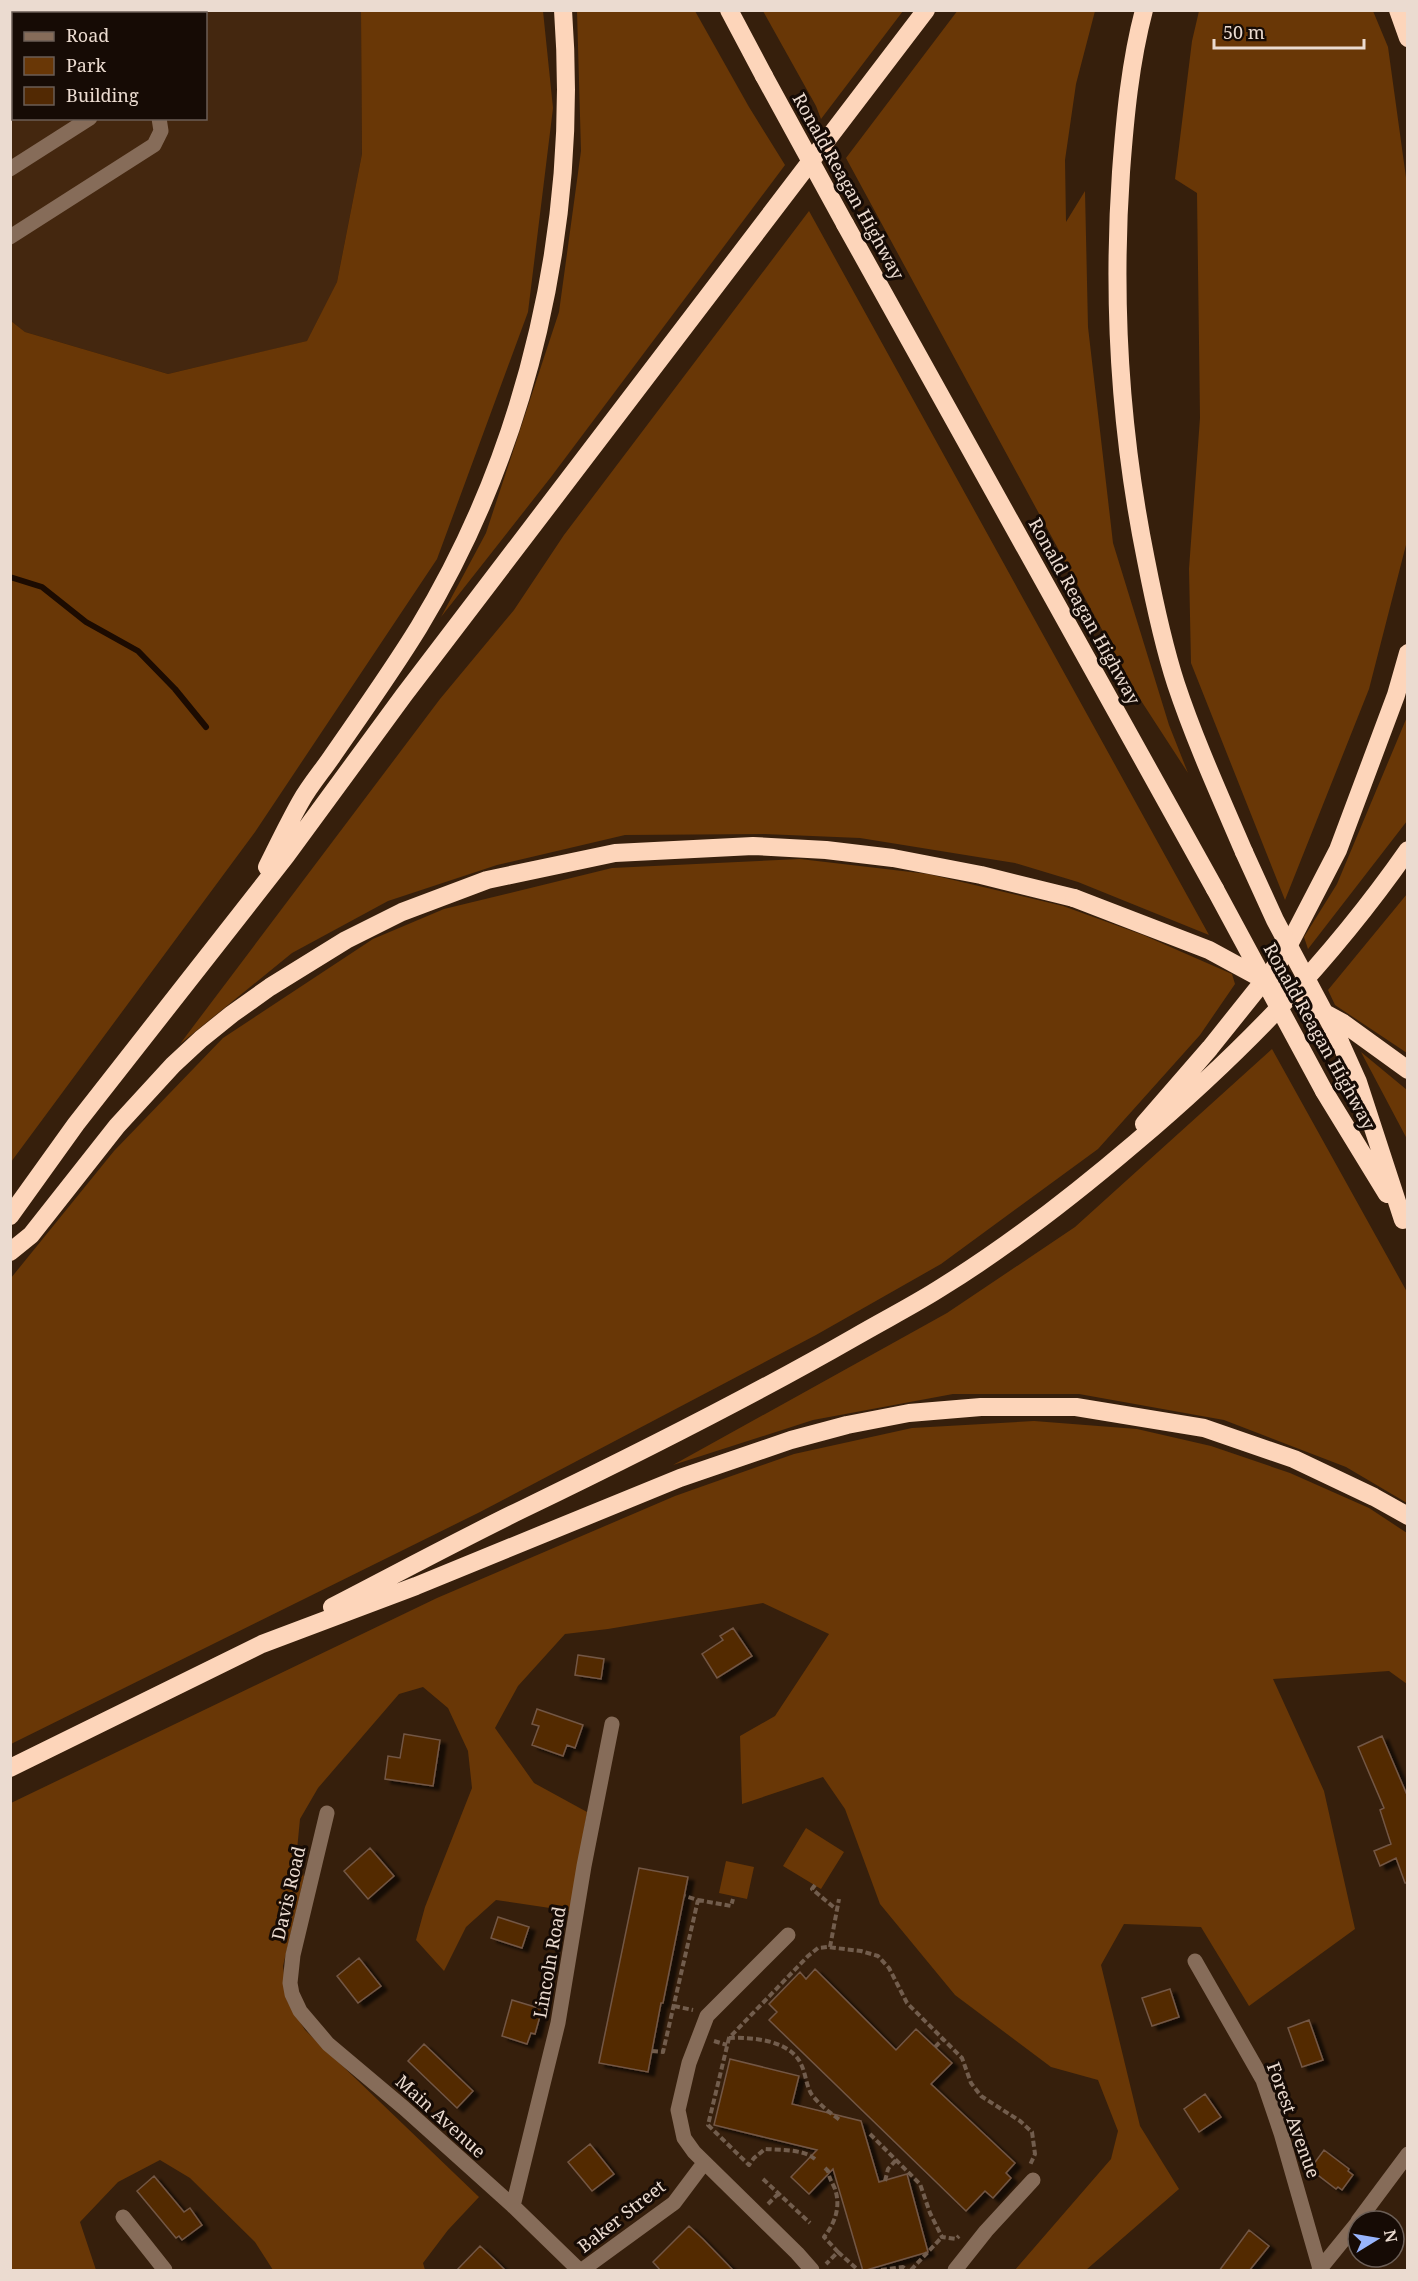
<svg xmlns="http://www.w3.org/2000/svg" width="1418" height="2281" font-family="'Noto Serif',serif">
  <style>
    .built { fill: #44270f; fill-rule: evenodd }
    .green { fill: #693706 }
    .lines { fill: none; stroke-linecap: round; stroke-linejoin: round }
    .stream { stroke: #1c0b01; stroke-width: 6 }
    .building { fill: #522903; stroke: #735744; stroke-width: 1.5; filter: url(#shadow) }
    .path { stroke: #725d4d; stroke-width: 4; stroke-dasharray: 6 3; stroke-linecap: butt }
    .minor { stroke: #866c59; stroke-width: 15 }
    .highway { stroke: #fdd5ba; stroke-width: 18 }
    .highway-bridge { stroke: #fdd5ba; stroke-width: 18 }
    .labels { text-anchor: middle; dominant-baseline: central; stroke-width: 6; stroke-linejoin: round; paint-order: stroke }
    .street-label { font-size: 18px; fill: #ebdbd0; stroke: #160b05 }
  </style>
  <defs>
    <filter id="shadow"><feDropShadow dx="6" dy="4" stdDeviation="1.5" flood-color="#0009"/></filter>
  </defs>
  <rect width="100%" height="100%" fill="#361f0c"/>
  <!-- built -->
  <path class="built" d="M10,11H361L362,154L337,282L308,341L168,374L25,332L11,321ZM14,14H206V118H14Z"/>
  <!-- green -->
  <path class="green" d="M958,10L1095,11L1076,84L1065,160L1066,222L1085,191L1088,327L1113,543L1169,725L1188,773L1138,696L846,158Z
    M361,11H543L553,108L528,312L437,559L255,832L11,1162V321L25,332L168,374L307,341L337,282L362,154Z
    M577,11H695L749,107L785,165L551,477L441,617L486,533L559,312L581,151Z
    M763,11H903L821,119L816,106Z
    M1199,11H1373L1388,47L1408,192L1407,541L1369,689L1285,900L1191,663L1189,569L1200,418L1197,193L1175,179L1192,41Z
    M809,211L1209,935L1078,882L1015,863L860,838L764,834L625,835L497,865L388,901L292,953L180,1044L440,699L514,610L564,535Z
    M1407,717V821L1308,949L1304,937L1337,884Z
    M800,859L928,874L1063,906L1143,935L1232,974L1235,984L1200,1035L1098,1149L941,1264L816,1335L480,1512L11,1744V1278L114,1151L223,1038L373,939L444,909L612,868Z
    M1407,894V1053L1335,1005L1328,990Z
    M1272,1049L1407,1292V1503L1346,1467L1224,1420L1079,1394H953L813,1420L673,1465L947,1313L1075,1227Z
    M1361,1052L1407,1090V1139Z
    M1034,1421L1137,1429L1211,1446L1290,1473L1369,1508L1407,1533V1684L1389,1671L1273,1679L1324,1791L1355,1929L1249,2006L1201,1927L1124,1924L1101,1965L1140,2126L1179,2189L1086,2270H1015L1111,2159L1118,2131L1098,2080L1051,2067L955,1995L880,1904L845,1809L823,1777L742,1804L740,1736L775,1716L829,1634L763,1603L608,1629L565,1634L518,1686L495,1728L534,1783L587,1812L570,1911L496,1900L466,1927L444,1971L416,1940L425,1907L472,1788L468,1751L448,1708L423,1687L399,1694L318,1788L300,1819L297,1850L304,1877L283,1966L287,2001L305,2030L479,2197L448,2230L423,2263L425,2270H273L255,2242L190,2178L160,2160L118,2182L80,2222L96,2270H11V1803L437,1598L675,1496L794,1454L912,1428Z
    M806,1828L844,1852L821,1889L783,1866Z
    M726,1861L754,1867L747,1899L719,1893Z"/>
  <g class="lines">
    <!-- stream -->
    <path class="stream" d="M10,577L42,587L86,622L138,651L175,689L206,727"/>
  </g>
  <!-- building -->
  <path class="building" d="M733,1628L752,1656L717,1678L702,1654L723,1640L720,1636Z
    M578,1655L604,1659L601,1679L575,1675Z
    M537,1709L583,1725L575,1748L567,1745L563,1756L532,1745L539,1726L532,1724Z
    M404,1734L440,1740L433,1786L385,1779L388,1756L400,1758Z
    M1382,1736L1407,1795V1883H1405L1396,1858L1380,1866L1374,1851L1391,1844L1380,1810L1384,1808L1358,1747Z
    M370,1848L394,1876L368,1899L344,1871Z
    M639,1868L688,1877L663,2003H661L648,2072L599,2063Z
    M498,1917L529,1927L522,1948L491,1938Z
    M359,1958L381,1986L358,2003L337,1976Z
    M815,1969L896,2050L916,2029L952,2063L931,2084L1015,2163L1006,2173L1011,2178L993,2198L985,2191L966,2211L769,2020L777,2012L769,2004L800,1972L806,1979Z
    M1170,1989L1179,2017L1152,2026L1142,1998Z
    M512,2000L542,2009L535,2034L531,2033L527,2044L502,2036Z
    M1309,2020L1323,2060L1302,2067L1288,2028Z
    M424,2044L473,2091L457,2108L408,2061Z
    M730,2059L799,2076L792,2104L861,2121L879,2182L907,2174L928,2252L863,2271L833,2169L809,2194L791,2177L817,2150L714,2125Z
    M1205,2094L1221,2117L1199,2132L1184,2109Z
    M590,2144L614,2174L592,2191L568,2162Z
    M1324,2150L1349,2169L1348,2171L1353,2175L1342,2190L1338,2187L1336,2189L1310,2169Z
    M154,2176L184,2212L190,2208L202,2225L182,2240L179,2236L176,2238L137,2191Z
    M689,2226L703,2239L734,2271H661L653,2262Z
    M1249,2230L1269,2246L1249,2271H1219Z
    M480,2246L493,2258L506,2271H456Z"/>
  <g class="lines">
    <!-- path -->
    <path class="path" d="M815,1885L812,1889L837,1910
      M698,1900L731,1906L733,1899
      M830,1947L839,1899
      M674,2006L693,2010
      M729,2038C752,2037 790,2040 801,2064C806,2074 806,2086 812,2095C820,2105 830,2113 840,2120
      M714,2041L727,2045
      M935,2047L942,2040
      M652,2051L663,2052L698,1900L685,1896
      M870,2134L920,2184L930,2213L942,2237L956,2239L959,2236
      M815,2159C803,2149 781,2150 765,2149L754,2158L749,2165L708,2125L729,2038L808,1956L818,1948L827,1947L861,1951L878,1956L889,1968L907,2003L962,2058L971,2083L981,2096L1020,2121L1032,2132L1035,2154L1030,2165
      M825,2168L828,2171C829,2178 832,2182 835,2189C841,2207 835,2223 824,2237L838,2252L826,2264
      M763,2179L810,2223
      M885,2181L888,2169L896,2160
      M768,2204L778,2194
      M838,2252L858,2270
      M881,2270L903,2267L907,2270
      M911,2270L942,2237"/>
    <!-- minor -->
    <path class="minor" d="M10,169L90,118
      M10,237L154,145L161,131L159,118
      M327,1813L293,1955L290,1983L292,1994L300,2011L328,2044L404,2108L513,2206L579,2270
      M788,1935L707,2016L689,2063L678,2110L684,2138L694,2152L797,2253L812,2270
      M1195,1961L1263,2080L1281,2133L1320,2269
      M513,2206L558,2023L584,1866L612,1724
      M123,2217L165,2270
      M1358,2221L1408,2154
      M582,2270L674,2203L704,2163
      M955,2270L986,2231L1033,2180
      M1319,2270L1358,2222"/>
    <!-- highway -->
    <path class="highway" d="M729,10L764,76
      M1144,10C1130,63 1125,118 1121,172C1112,303 1120,432 1146,560C1154,601 1163,644 1176,684C1195,741 1220,796 1244,852
      M1398,10L1408,38
      M845,224L1215,889
      M267,867C278,845 289,822 301,801C310,785 323,770 333,755C362,713 392,671 419,627C529,445 579,223 563,10
      M1340,1042L1358,1082L1403,1220
      M1324,1091L1387,1194
      M1144,1124L1210,1048L1282,958L1338,850L1396,695L1408,653
      M10,1216L76,1124L286,856L404,695L926,10
      M10,1252L31,1235L117,1126L173,1065L201,1039L232,1014L270,987L346,940L402,912L487,880L615,853L753,846L826,850L893,858L981,875L1074,898
      M332,1607C396,1574 459,1540 523,1509C635,1455 747,1399 855,1337C884,1320 914,1305 942,1287C1010,1245 1074,1195 1135,1143C1240,1054 1329,963 1408,850
      M10,1768L262,1644L416,1586L680,1478L791,1440L847,1425L909,1413L981,1407H1076L1204,1428L1294,1459L1374,1497L1408,1516"/>
    <!-- highway-bridge -->
    <path class="highway-bridge" d="M764,76L845,224
      M1244,852L1275,920L1340,1042
      M1215,889L1324,1091
      M1074,898L1209,950L1343,1023L1408,1070"/>
  </g>
  <g class="labels">
    <!-- street labels -->
    <g class="street-label">
      <text transform="translate(849 186) rotate(61)">Ronald Reagan Highway</text>
      <text transform="translate(1085 611) rotate(61)">Ronald Reagan Highway</text>
      <text transform="translate(1320 1036) rotate(61)">Ronald Reagan Highway</text>
      <text transform="translate(288 1893) rotate(-77)">Davis Road</text>
      <text transform="translate(549 1962) rotate(-80)">Lincoln Road</text>
      <text transform="translate(441 2116) rotate(42)">Main Avenue</text>
      <text transform="translate(1294 2120) rotate(70)">Forest Avenue</text>
      <text transform="translate(621 2216) rotate(-38)">Baker Street</text>
    </g>
  </g>
  <!-- border -->
  <rect width="1418" height="2281" fill="none" stroke="#ebdbd0" stroke-width="24"/>
  <!-- legend -->
  <rect x="12" y="12" width="195" height="108" fill="#160b05" stroke="#6b5e56" stroke-width="1.5"/>
  <rect x="24" y="32" width="30" height="9" fill="#866c59" stroke="#6b5e56" stroke-width="1.5"/>
  <text x="66" y="42" font-size="18" fill="#ebdbd0">Road</text>
  <rect x="24" y="57" width="30" height="18" fill="#693706" stroke="#6b5e56" stroke-width="1.5"/>
  <text x="66" y="72" font-size="18" fill="#ebdbd0">Park</text>
  <rect x="24" y="87" width="30" height="18" fill="#522903" stroke="#6b5e56" stroke-width="1.5"/>
  <text x="66" y="102" font-size="18" fill="#ebdbd0">Building</text>
  <!-- north arrow -->
  <g transform="translate(1376 2239) rotate(79)"><circle r="28" fill="#160b05" stroke="#6b5e56" stroke-width="1.5"/>
  <path d="M0-4.5L10 22L0 15L-10 22Z" fill="#98b5fd"/>
  <text y="-9" font-size="16" font-weight="bold" text-anchor="middle" fill="#ebdbd0">N</text>
  </g>
  <!-- scale -->
  <path d="M1214 39v9h150v-9" fill="none" stroke="#ebdbd0" stroke-width="3"/>
  <text x="1223" y="39" font-size="18" fill="#ebdbd0" stroke="#160b05" stroke-width="4.5" paint-order="stroke">50 m</text>
</svg>
